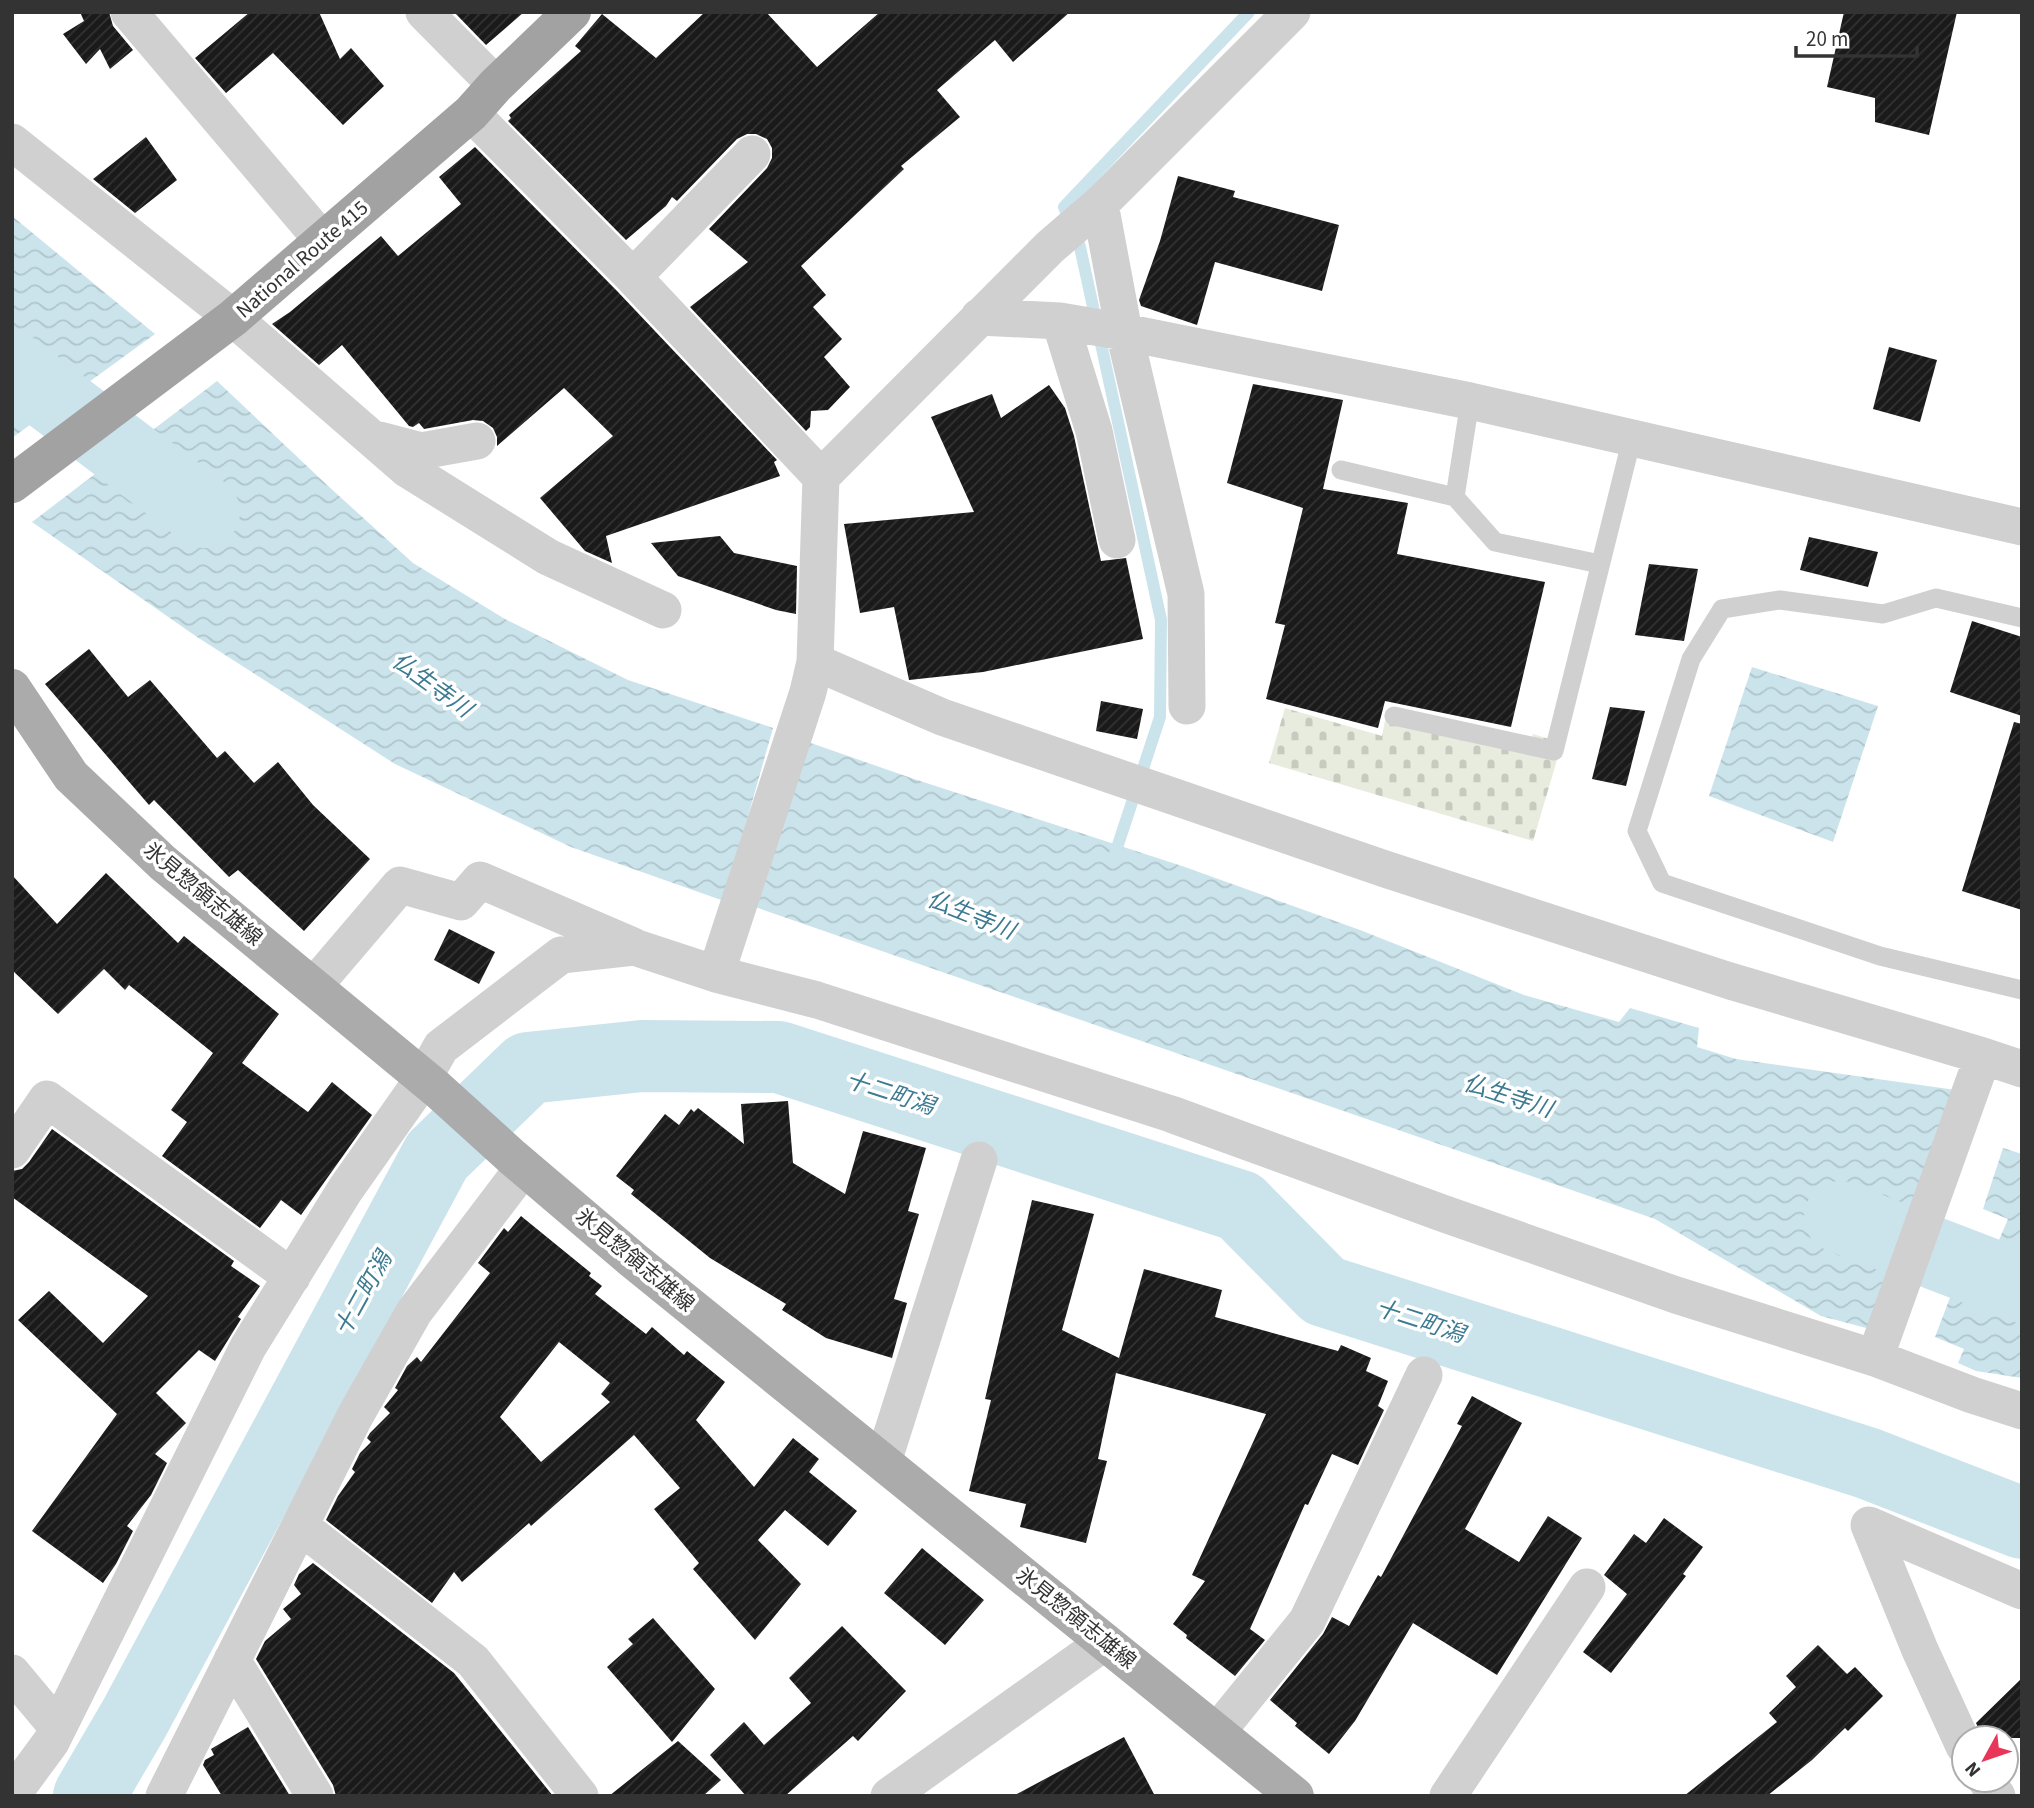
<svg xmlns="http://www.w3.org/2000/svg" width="2034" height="1808" font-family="'Source Sans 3','Noto Sans JP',sans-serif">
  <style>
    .cemetery { fill: url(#cemetery-stones) }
    .water { fill: url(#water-waves) }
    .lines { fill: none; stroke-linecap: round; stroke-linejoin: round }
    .stream { stroke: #cbe4ec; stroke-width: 12 }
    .river { stroke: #cbe4ec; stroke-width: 72 }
    .building { fill: url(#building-hatch); fill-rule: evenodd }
    .service { stroke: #d0d0d0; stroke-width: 19 }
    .minor { stroke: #d0d0d0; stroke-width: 37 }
    .primary { stroke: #ababab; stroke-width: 38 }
    .trunk { stroke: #a2a2a2; stroke-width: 38 }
    .labels { text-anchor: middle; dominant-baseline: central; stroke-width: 7; stroke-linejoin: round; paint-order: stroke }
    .street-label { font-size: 21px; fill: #333; stroke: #fff }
    .water-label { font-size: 23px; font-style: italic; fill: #3c7a91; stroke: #fff }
  </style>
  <defs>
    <pattern id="cemetery-stones" width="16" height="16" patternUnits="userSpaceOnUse" patternTransform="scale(1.75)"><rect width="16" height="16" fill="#e7ecde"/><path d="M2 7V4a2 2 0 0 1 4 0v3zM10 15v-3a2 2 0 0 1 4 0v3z" fill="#c7cbbf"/></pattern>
    <pattern id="water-waves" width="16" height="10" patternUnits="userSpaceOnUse" patternTransform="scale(1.75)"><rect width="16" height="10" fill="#cbe4ec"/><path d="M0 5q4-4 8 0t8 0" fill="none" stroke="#afc4cb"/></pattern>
    <pattern id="building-hatch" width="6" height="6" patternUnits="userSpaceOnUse" patternTransform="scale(1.75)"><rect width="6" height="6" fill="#1a1a1a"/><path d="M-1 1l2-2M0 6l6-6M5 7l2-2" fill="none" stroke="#333"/></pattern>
  </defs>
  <rect width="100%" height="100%" fill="#fff"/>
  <!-- cemetery -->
  <path class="cemetery" d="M1285,708L1382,736L1385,721L1528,753L1533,734L1562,743L1533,841L1269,763Z"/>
  <!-- water -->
  <path class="water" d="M12,216L155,334L12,438Z
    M217,381L327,485L413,563L505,619L628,680L773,728L724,901L571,847L395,764L197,637L32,522Z
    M1752,667L1878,706L1833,842L1709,796Z
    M808,742L914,779L1182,866L1360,930L1524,995L1619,1022L1630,1008L1699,1028L1697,1047L1736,1059L1956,1090L1870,1329L1821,1316L1655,1219L755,907Z
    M2003,1148L2022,1154V1378L1976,1371L1958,1363L1964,1349L1935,1337L1959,1274L1981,1282L2008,1219L1983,1209Z"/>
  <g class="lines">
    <!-- stream -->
    <path class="stream" d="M1113,860L1160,717L1161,620L1080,247L1064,207L1249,12"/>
    <!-- river -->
    <path class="river" d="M12,367L204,512
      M1840,1217L2022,1287
      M89,1796L134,1719L437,1156L528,1068L642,1056L779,1057L1240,1206L1324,1291L1867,1463L2022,1523"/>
  </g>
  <!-- building -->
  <path class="building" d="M80,12H109L113,26L133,50L110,69L100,49L86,64L63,34L84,21Z
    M250,12H319L340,59L351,48L384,86L343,125L273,53L226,93L195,58Z
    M454,12H524L486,45Z
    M705,12H766L817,67L880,12H1070L1013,62L995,40L937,90L960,117L901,166L904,169L801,266L826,295L813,307L842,339L824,357L850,387L828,410L811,411L810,427L806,431L690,307L748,262L709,229L767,168L772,158V148L767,139L756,134H747L737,139L677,201L672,197L666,206L626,240L508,121L511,118L509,115L581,51L575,46L602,14L656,58Z
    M1844,12H1957L1929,135L1875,122V98L1827,87Z
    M146,137L177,180L135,213L93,179Z
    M475,147L618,292L777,460L774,462L780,476L606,536L612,563L585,551L540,498L613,436L564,388L497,446V437L493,428L483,421L473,420L424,429L419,423L413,427L409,426L342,345L319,365L272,324L290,312L381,236L398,256L461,204L439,177Z
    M1178,176L1235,191L1233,197L1339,225L1322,291L1215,262L1197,325L1141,306L1139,300L1160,241Z
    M1889,347L1937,360L1920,422L1873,409Z
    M1253,384L1343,400L1323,489L1408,503L1397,554L1545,582L1511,727L1385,701L1378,728L1266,699L1285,625L1275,623L1303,508L1227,483Z
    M1049,385L1065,408L1074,436L1101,561L1126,558L1143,639L983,672L909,680L894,607L860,613L844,524L974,512L931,417L992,394L1001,418Z
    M720,536L734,553L797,566L796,614L776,610L678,576L651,543Z
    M1809,537L1878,552L1868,587L1800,570Z
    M1649,564L1698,569L1684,641L1635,635Z
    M1972,621L2022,637V716L1950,692Z
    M89,649L128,697L150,680L217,758L225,751L254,783L278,762L313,805L370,859L304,931L238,870L229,877L154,800L149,805L45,684Z
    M1101,701L1143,709L1137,739L1096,731Z
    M1610,707L1645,711L1626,786L1592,779Z
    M2014,722L2022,724V910L1962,891Z
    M106,873L178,943L184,936L279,1014L242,1063L308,1112L332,1082L372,1115L301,1215L281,1200L260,1228L162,1156L187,1122L171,1110L213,1053L129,985L125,990L104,969L58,1014L12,970V875L57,924Z
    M449,929L495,952L479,984L434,960Z
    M788,1101L793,1163L845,1194L863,1131L926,1148L908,1211L919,1214L894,1299L907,1303L892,1358L826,1338L782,1310L786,1304L710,1258L631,1194L634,1190L616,1176L665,1114L679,1125L691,1109L694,1112L698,1108L744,1144L741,1104Z
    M52,1129L234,1261L231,1266L260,1286L238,1317L241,1319L215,1361L199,1350L156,1393L186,1423L155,1454L167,1463L151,1495L127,1526L133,1531L116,1564L103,1583L32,1531L117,1414L18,1320L49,1291L103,1343L148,1296L12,1197V1171L22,1169L29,1162Z
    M1032,1200L1094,1214L1062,1330L1119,1358L1144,1269L1222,1290L1215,1317L1338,1351L1341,1345L1371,1358L1366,1371L1388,1381L1378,1406L1384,1410L1358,1465L1332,1454L1308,1505L1305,1504L1250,1629L1265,1640L1235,1676L1186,1638L1187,1635L1173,1624L1205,1581L1192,1575L1266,1414L1116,1373L1098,1459L1107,1461L1086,1543L1020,1527L1026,1504L969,1491L991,1400L985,1399Z
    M521,1216L591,1273L589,1276L602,1286L595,1294L646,1334L652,1327L684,1355L687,1351L725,1382L696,1420L754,1487L793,1438L819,1459L809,1472L857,1511L828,1546L785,1510L758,1540L801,1584L755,1640L693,1569L699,1563L654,1509L680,1488L634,1435L531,1526L529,1523L462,1582L454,1572L432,1603L326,1520L338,1496L355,1472L352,1469L360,1453L371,1442L367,1438L370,1433L390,1413L384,1407L398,1390L395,1388L407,1366L417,1357L421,1362L490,1273L478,1263L504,1228L508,1232ZM559,1342L610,1383L601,1394L610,1402L541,1462L500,1417Z
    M1472,1396L1522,1423L1465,1529L1519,1562L1548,1516L1582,1538L1497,1675L1413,1623L1355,1721L1329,1754L1295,1726L1297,1723L1270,1700L1323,1634L1332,1617L1349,1626L1378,1575L1381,1577L1462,1426L1457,1424Z
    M1664,1518L1703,1547L1683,1574L1686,1576L1611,1673L1583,1652L1627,1594L1604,1575L1634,1534L1646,1543Z
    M922,1548L984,1600L945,1645L884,1593Z
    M313,1563L454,1673L553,1796H336L333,1785L256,1659L265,1641L291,1619L283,1609L301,1594L294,1585L299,1574Z
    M653,1618L715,1689L672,1742L607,1667L633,1644L628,1639Z
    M842,1626L906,1691L858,1741L853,1736L785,1796H746L710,1755L744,1722L764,1745L811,1703L789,1678Z
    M1818,1645L1847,1674L1855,1667L1857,1669L1883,1696L1848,1731L1845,1728L1812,1760L1767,1796H1684L1777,1722L1769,1713L1796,1687L1786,1676Z
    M2022,1678V1738H1983L1976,1723Z
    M248,1727L290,1796H222L203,1765L205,1760L214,1755L211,1749Z
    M1124,1737L1155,1796H1013Z
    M678,1741L721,1780L703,1796H609Z"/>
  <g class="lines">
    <!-- service -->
    <path class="service" d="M1470,401L1455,497L1495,542L1600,564
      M1341,470L1455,497
      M2022,618L1936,598L1883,614L1780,600L1722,609L1691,659L1637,831L1662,883L1880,956L2022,990
      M1394,716L1554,751L1632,438"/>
    <!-- minor -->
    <path class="minor" d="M129,12L323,241
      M424,12L496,85
      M471,113L633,277L821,477
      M12,142L233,318L407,469L548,557L663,610
      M1100,204L1124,332L1186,594L1187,706
      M633,277L752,154
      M979,317L1060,321L1124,332L1470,401L2022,527
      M1060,321L1094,431L1117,540
      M379,440L421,451L477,441
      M815,662L942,717L1385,869L1730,981L1983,1056
      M716,974L808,692L815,662L821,477L1050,247L1100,204L1292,12
      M313,987L400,885L461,902L480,880L633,946
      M12,1150L47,1099L292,1277
      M1875,1358L1983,1056L2022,1069
      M883,1462L979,1160
      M300,1526L473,1661L580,1796
      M232,1660L315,1796
      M12,1673L58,1728
      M1217,1732L1307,1621L1424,1375
      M1964,1746L1920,1650L1869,1525L2022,1591
      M1986,1780L1997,1796
      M12,1795L51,1742L248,1347L345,1190L423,1079L441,1047L561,955L634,947L716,974L817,1000L1171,1114L1442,1213L1676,1295L1875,1358L1972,1395L2022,1411
      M164,1796L355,1416L414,1312L524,1167
      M889,1796L1105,1642
      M1448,1796L1587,1587"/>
    <!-- primary -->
    <path class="primary" d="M12,688L71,776L163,863L437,1089L512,1157L633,1260L1295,1796"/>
    <!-- trunk -->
    <path class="trunk" d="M12,484L233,318L471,113L496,85L572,12"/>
  </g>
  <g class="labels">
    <!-- street labels -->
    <g class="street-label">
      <text transform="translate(302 259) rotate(-41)">National Route 415</text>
      <text transform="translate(203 894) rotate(40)">氷見惣領志雄線</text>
      <text transform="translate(635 1260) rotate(40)">氷見惣領志雄線</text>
      <text transform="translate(1076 1618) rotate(39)">氷見惣領志雄線</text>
    </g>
    <!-- water labels -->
    <g class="water-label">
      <text transform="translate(432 685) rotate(36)">仏生寺川</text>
      <text transform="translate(971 915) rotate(22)">仏生寺川</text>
      <text transform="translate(890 1093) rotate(18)">十二町潟</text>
      <text transform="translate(1508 1096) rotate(18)">仏生寺川</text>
      <text transform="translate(363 1294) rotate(-61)">十二町潟</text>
      <text transform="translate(1420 1321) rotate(18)">十二町潟</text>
    </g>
  </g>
  <!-- border -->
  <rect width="2034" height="1808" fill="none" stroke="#333333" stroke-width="28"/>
  <!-- north arrow -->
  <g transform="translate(1985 1759) rotate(230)"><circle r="33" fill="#ffffff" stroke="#adadad" stroke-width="2"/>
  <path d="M0-5L12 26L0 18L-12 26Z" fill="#e83659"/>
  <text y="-10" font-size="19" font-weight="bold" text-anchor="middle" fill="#333333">N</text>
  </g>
  <!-- scale -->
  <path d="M1796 46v10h121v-10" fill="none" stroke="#333333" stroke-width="3.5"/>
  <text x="1806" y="46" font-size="21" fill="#333333" stroke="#ffffff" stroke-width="5" paint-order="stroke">20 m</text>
</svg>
